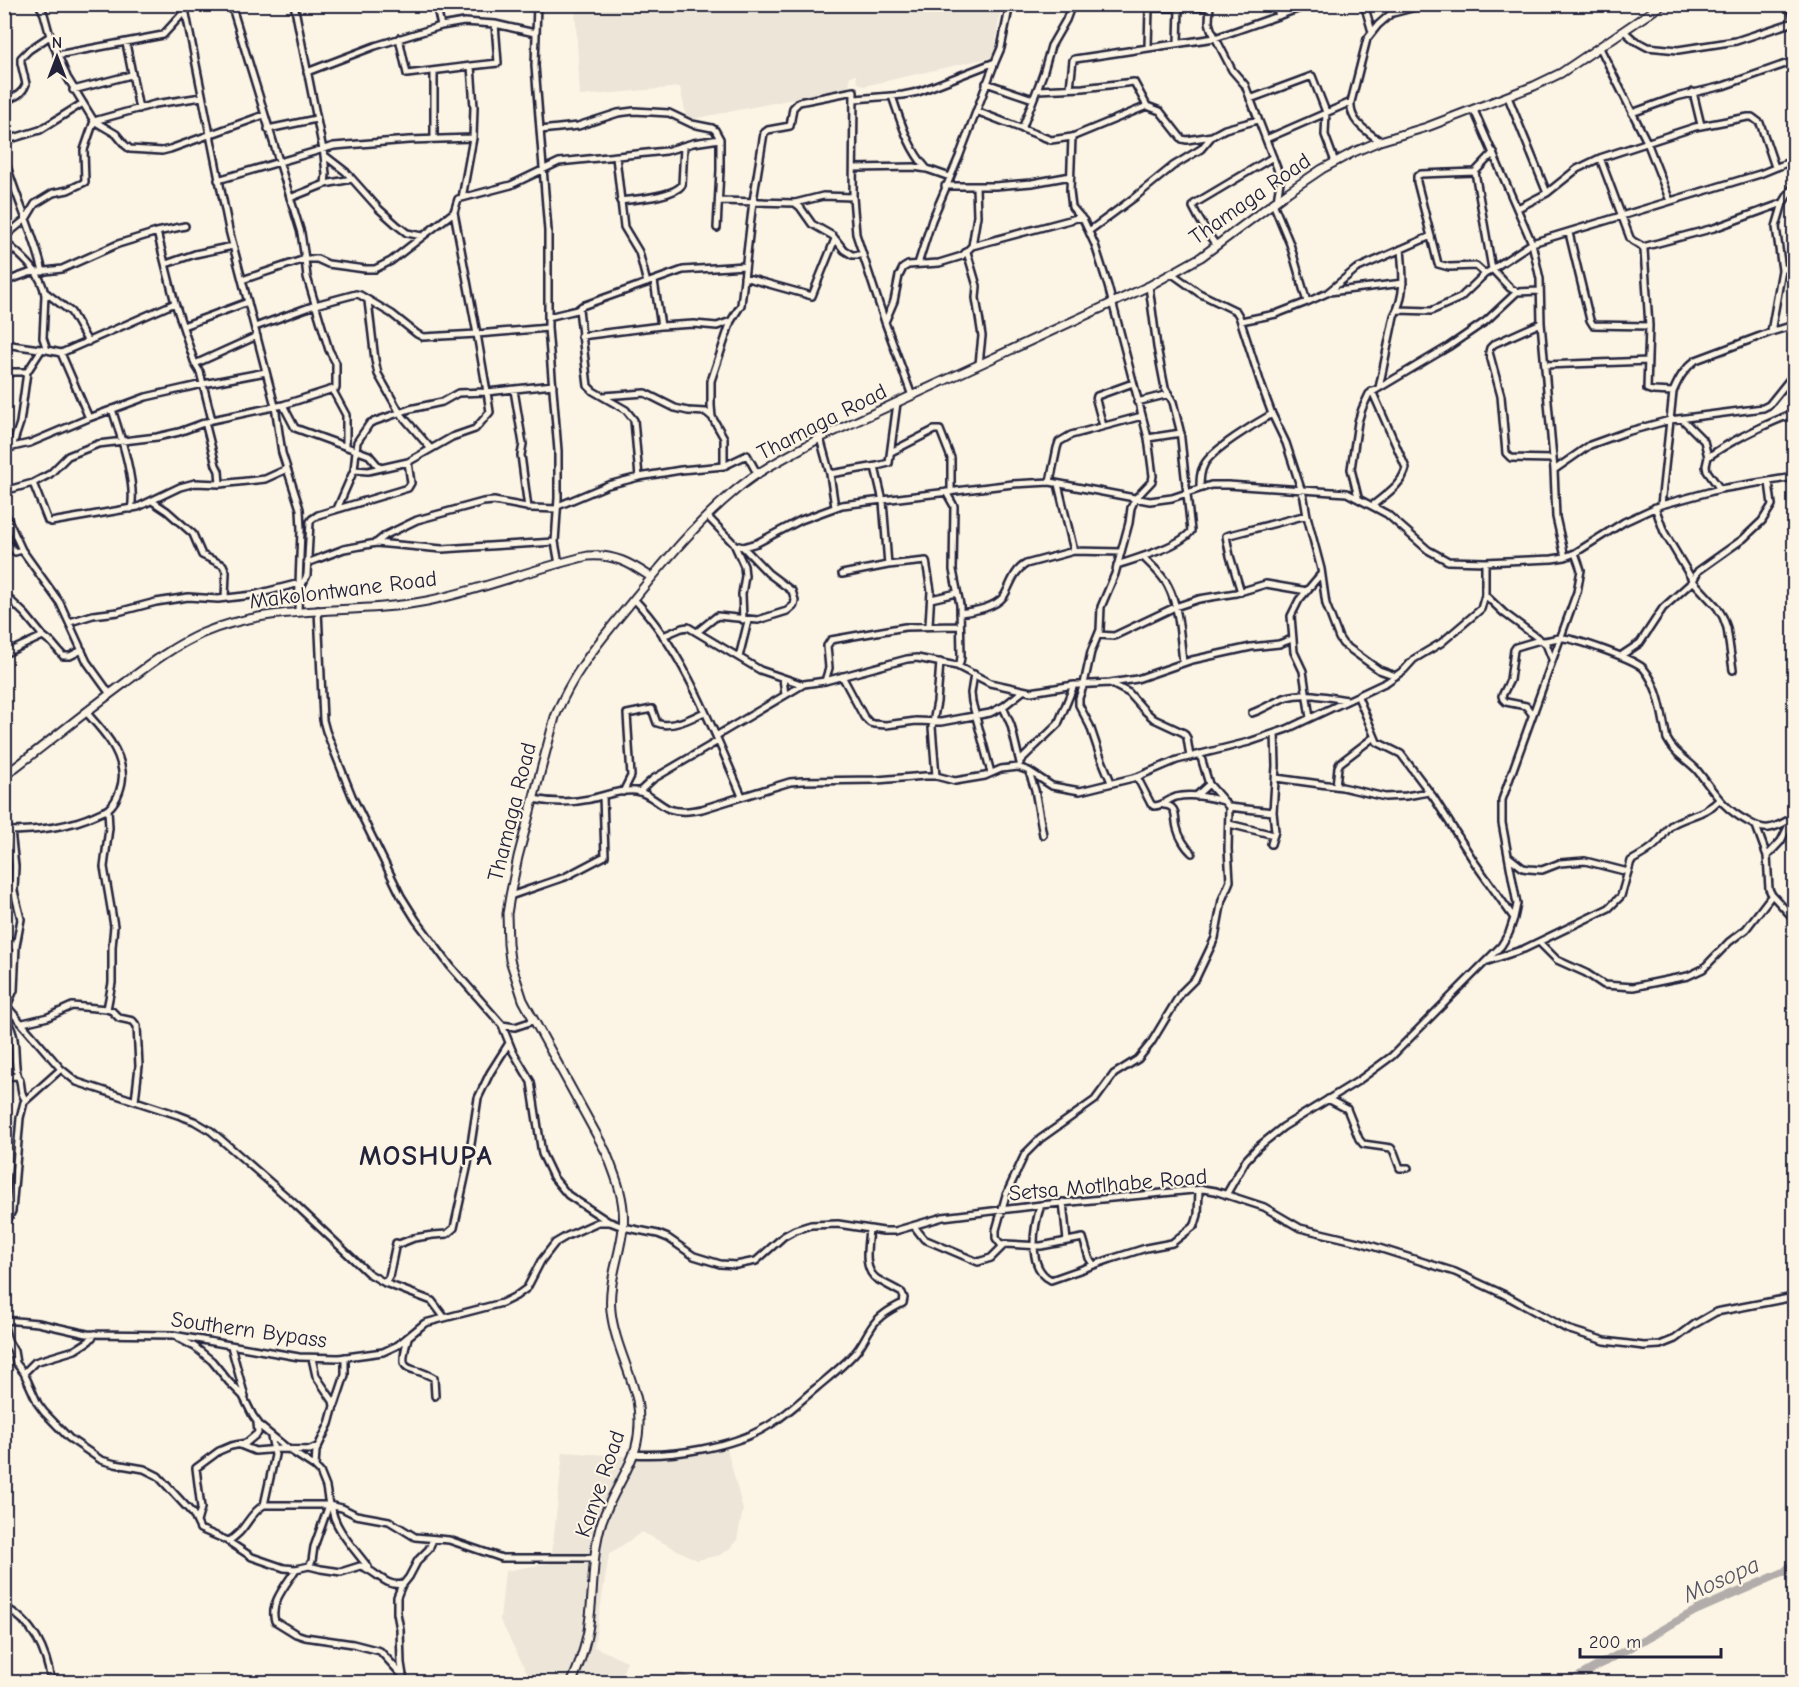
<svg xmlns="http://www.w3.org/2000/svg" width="1799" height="1687" font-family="'Comic Neue',sans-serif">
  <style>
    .built { fill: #ece5d8 }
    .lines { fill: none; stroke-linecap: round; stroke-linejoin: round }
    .river { stroke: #b2adab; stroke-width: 8 }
    .minor-casing { stroke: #22223b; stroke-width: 10 }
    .major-casing { stroke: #22223b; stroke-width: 11 }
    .minor { stroke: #fcf5e5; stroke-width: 5 }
    .major { stroke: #fcf5e5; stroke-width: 7 }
    .labels { text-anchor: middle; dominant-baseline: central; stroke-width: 4.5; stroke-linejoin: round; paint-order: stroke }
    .street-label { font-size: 22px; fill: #22223b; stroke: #fcf5e5 }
    .water-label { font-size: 24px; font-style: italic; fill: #545362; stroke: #fcf5e5 }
    .district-label { font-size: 28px; font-weight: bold; letter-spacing: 1.5px; fill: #22223b; stroke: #fcf5e5 }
  </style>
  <rect width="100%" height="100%" fill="#fcf5e5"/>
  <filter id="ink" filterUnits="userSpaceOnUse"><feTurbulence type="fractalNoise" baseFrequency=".0167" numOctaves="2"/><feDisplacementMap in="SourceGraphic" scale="12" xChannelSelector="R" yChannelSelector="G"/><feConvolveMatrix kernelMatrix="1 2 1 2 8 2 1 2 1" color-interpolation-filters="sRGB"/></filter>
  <g filter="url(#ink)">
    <!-- built -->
    <path class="built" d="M575,5H1001L994,54L992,57L864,86L857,82L856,75L850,76L849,88L687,120L680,87L580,96Z
      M16,1082L5,1181V1083Z
      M727,1449L743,1510L737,1540L729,1549L720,1555L697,1560L642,1532L609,1554L594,1647L627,1661L619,1682H532L500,1620L505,1571L551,1563L563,1452L666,1459Z"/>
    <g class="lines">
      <!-- river -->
      <path class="river" d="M660,1682C672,1676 681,1676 692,1682
        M693,1682L707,1679L735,1678L753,1682
        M1569,1682L1695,1611L1784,1572L1794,1563"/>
      <!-- minor casing -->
      <g class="minor-casing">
        <path id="minor" d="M39,4L44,14L50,36L67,77L94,121L116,134L125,145L130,149L162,151L170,149L264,115
          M184,4L229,230L275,406L282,453L300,509L301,530L298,611
          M231,4L301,233L305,259L242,280
          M294,4L324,155L326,174L325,184
          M436,4L441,26L464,22L495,24
          M537,4L535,66L548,231V328L558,451V498L555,542L559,564
          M1210,4L1209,22L1211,29L1232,70L1245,85L1277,168L1280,182L1277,200
          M1275,4L1279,16
          M1364,4L1372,32
          M1482,4L1485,7L1500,4
          M1746,4H1755
          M1789,4L1794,18
          M1393,13L1427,4
          M1624,31L1634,40L1647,47L1678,50L1736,41L1794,22
          M399,38L407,74L471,66
          M126,43L139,109
          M1178,43L1179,7
          M1148,47L1149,8L1210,7
          M1600,48L1647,142L1670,201
          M57,55L163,35L185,11
          M307,72L375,46L441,26
          M986,83L1033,99
          M1070,88L1073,60L1075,59L1215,38L1312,4
          M73,90L131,75
          M1037,90L1083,88L1134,82L1147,106L1160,111L1182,139L1187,140L1212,136
          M1693,92L1701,125
          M892,96C901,122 908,148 927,169
          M1508,97L1547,193
          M855,99L903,95L918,92L995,62L1001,48L1010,4
          M1250,99L1312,76L1326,112L1325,135L1335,162
          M4,101C14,97 22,95 26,84L21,63V58L29,50L50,36
          M1474,110L1532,243L1540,279L1541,323L1554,470L1556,517L1565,557
          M976,111L1051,140L1072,137L1147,106
          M1632,113L1676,97L1723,86L1794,61
          M268,129L316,119
          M1022,129L1043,74L1051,46L1066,20L1072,4
          M540,130L578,126L618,113L634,111L669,113L692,124L712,128L715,130L720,139V170L717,228
          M1072,137L1070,191L1072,207L1084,221L1095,245L1108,286L1148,438L1153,476L1152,481L1135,499L1131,508L1129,523L1115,574L1101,607L1100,630L1091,652L1084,684L1079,698V705L1090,726L1099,753L1111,782
          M434,139V71
          M1266,139L1351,102
          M4,141L40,130L83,103
          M1380,141C1367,131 1349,122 1351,102L1367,39L1378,25L1402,4
          M1494,152L1475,172L1492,269L1510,288L1517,292L1540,291
          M4,155C14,195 34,232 43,272
          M324,155L346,172L379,209L398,226L407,233L422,236
          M616,157L624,227L639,252L647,283
          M1600,158L1630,238C1634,244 1642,243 1644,250L1649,326L1647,389L1653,391L1673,392
          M854,168L914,167L927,169L950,177
          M1475,172L1421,174L1417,176V182L1438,264L1449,267L1476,266L1485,274
          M218,180L334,146L409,140L473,138L474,107L471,66L498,63L495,24L535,33
          M945,186H995L1032,183L1071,176
          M290,198L325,184L352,179
          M462,198L473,138
          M620,201C635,199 673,197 682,185L684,146
          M719,201L795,203L823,196L853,197
          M795,203L800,207L812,224L833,236L844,250L852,255H863
          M1273,203L1290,244L1307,302
          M1518,208L1547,193L1577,169L1600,158L1695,127L1748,117H1752L1760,123L1775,167
          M1089,231L1135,197L1173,166L1201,149L1212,136L1225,129L1258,120
          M157,232L175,303L195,364L200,372L212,420
          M1569,233L1590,320L1593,325L1649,326
          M4,237L26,219L35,204L53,193L68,190L85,182L84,150L94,121L155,104L202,97
          M4,241C21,256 42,272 45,295L43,338L47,350
          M1216,245C1207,233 1200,221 1193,207L1194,204L1273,157
          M972,246L977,216L976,187
          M1643,247L1714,228L1783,203
          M967,252L977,286L976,298L982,336L979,364
          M166,264L195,254L233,246
          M918,264L932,220L959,157L995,62
          M1782,270L1794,264
          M1171,273L1199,293L1236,311L1239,316L1262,387L1272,414L1286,443L1304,498L1307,516L1321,569L1326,604L1339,638L1343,644L1379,670L1396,676
          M744,277L812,296L835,239
          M654,281L661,326
          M4,282L29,273L62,269L118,244L157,232L185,226
          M45,292L71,312L88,342
          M1329,292L1403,283
          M368,301L375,360L378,374L400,413L431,449
          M579,309L588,386L593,391L626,410L634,420L639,477
          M1398,310L1431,311L1460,298L1485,274L1532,243L1760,174L1794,160
          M548,317L577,310L582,306L683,270L745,266
          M1241,321L1276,314L1307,302L1327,293L1356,269L1431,236
          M885,322L894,301L899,276L903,268L908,265L939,263L962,256L972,246L1081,217
          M1541,323L1494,344L1490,348L1489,352L1501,396L1506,453L1511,458L1553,459
          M183,326L248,302
          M255,327L315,305L356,294L360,295L392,314L417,334L423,337L477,334L487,392L458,393L442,402L410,409L370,423L357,442L354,470
          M548,328L477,334L454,212L458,199L511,185L559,162L666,151L693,143L720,139
          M1771,332L1782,270L1776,227L1783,203L1794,185
          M581,336L661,326L694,324L717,326L731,321
          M4,344L47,350L61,353L175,303
          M61,353L89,418
          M195,364L257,336
          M1545,365L1648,361
          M4,374L13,372H27
          M1379,388L1394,316C1406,295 1403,272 1401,249
          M332,389L346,415V446
          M514,390L523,444L521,455L528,508
          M1372,391L1406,468C1402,485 1385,495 1373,505
          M603,396L645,393L675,408L688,411L706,412L712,417
          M1137,402L1169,394
          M283,405L295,428L369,455L380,468
          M112,409C120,434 137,484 131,509
          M1682,419L1704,441L1708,457L1706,466L1707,471L1720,489
          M205,422L216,465L219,471L220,484
          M1103,426L1096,400L1097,396L1133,383
          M820,438L830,474L835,507
          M1148,438L1181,433
          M12,447L20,423L27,372L42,349
          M4,449L30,443L89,418L146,397L203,384L266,372
          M891,452L934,430H940L951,458V492
          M1708,457C1735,438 1764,425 1794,413
          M724,466V438L712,417L711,406V381L731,321L741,305L753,201L764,133L768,130L790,126L793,108L799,102L854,91L853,197L856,234L885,322L912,396
          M875,467L883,501L888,565
          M1554,470L1590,445L1626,432L1670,420L1763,408L1769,405L1794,374
          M830,474L877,466L889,463L897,403
          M1050,482L1057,448L1059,442L1071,435L1142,416
          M33,483L48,521L51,522L138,507L180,487L195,483L220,484L265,479L287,469
          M1058,484L1074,551
          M1200,488C1200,480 1200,472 1204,465C1211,450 1256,423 1272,414
          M4,491L33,483L50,474L68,456L98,444L157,437L179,432L212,420L283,405L336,388V363L329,350L307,277L305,259H317L328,264L365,269H375L391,261L454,212
          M946,492L954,506L953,570L960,605L961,657L960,663L957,666
          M1358,497L1351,469L1358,422L1362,409L1369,394L1448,347L1486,321L1517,292
          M152,501L167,511L193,534L202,555L223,565L226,572L225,598
          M1661,505L1673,392C1679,378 1684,369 1696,360L1771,332L1794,325
          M558,506L608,485L639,477L681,470L724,466L747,455L758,475
          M1655,507L1664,532L1693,581L1717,607L1723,617L1727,628L1733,670
          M337,509L354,470L368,471L408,462L452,437L475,429L490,412L487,392L553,385
          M4,511L22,550L60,603L87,662L110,694
          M707,516L735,545L743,547L757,543L801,520L842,505L1013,484L1050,482L1150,501L1172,498L1211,485H1228L1347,493L1387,514L1428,550L1448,561L1485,562L1552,559L1565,557L1575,553L1624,522L1661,505L1720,489L1794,477
          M4,539L15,552L22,550
          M376,543L386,535L417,520L483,502L494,501L532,508L557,509
          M735,546L744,566L745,576L742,594L743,620
          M1143,557C1152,566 1163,575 1168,586C1180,609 1180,638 1183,662
          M307,563L344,549L376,543L442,549L555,542
          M1117,565C1135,559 1181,546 1191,531L1180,430L1173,402L1165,388L1157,347L1149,286
          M842,574L888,565L926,561L931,591L929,625
          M300,589L307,575L310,522L312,519L318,515L408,488L411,483L408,462
          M1241,592L1230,556L1226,536L1307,515
          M4,594L25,614L43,636L52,643L63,656H70L82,650
          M1485,595L1504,613L1546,644L1552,659
          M634,599C684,651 713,730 742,796
          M931,599L957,593
          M318,610L323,720L326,731L352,796L401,896L416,920L451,967L502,1025L515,1027L533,1021
          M960,613C974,611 995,608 1004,596C1011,585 1013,571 1026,564L1074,551L1121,552
          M70,622L93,615L118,612L156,602L188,597L218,599L253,595L300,583
          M697,632L717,616L758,620L787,611L794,605L795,600L792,591L768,573L743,547
          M1099,635L1114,636L1175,607L1199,599L1236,593L1266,584L1307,591
          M663,636L682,628L688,627L760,670L801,684
          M1542,641C1549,641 1555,638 1561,638C1572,637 1637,660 1644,669C1660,688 1662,716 1667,739C1674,753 1686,759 1696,769C1714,791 1721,807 1747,821C1754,825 1761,829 1769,828C1778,827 1786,821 1794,817
          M4,654L43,636
          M1622,655L1640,643L1663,608L1693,581L1698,571L1743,539L1762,521L1772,505L1769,482
          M739,657L748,621
          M974,674L971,693L972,702L991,773
          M842,676L864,717L870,723L874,724L886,725L916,721L941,722L990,713L1004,706L1023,691
          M783,678L785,695
          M825,681L829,668L827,646L831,640L905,627L959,626
          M1110,683L1129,693L1144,710L1154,719L1184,733L1187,738L1190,757
          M1358,697L1377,742L1401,754L1434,798L1475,863L1514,918
          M1003,707L1011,725L1020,763
          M1252,713C1264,709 1275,701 1287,697C1306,691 1329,698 1349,700
          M1532,714L1526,706L1506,702L1503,699L1502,696L1510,680L1514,650L1516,647L1540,640
          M1310,718L1303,671L1294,652L1291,616L1299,600L1321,574
          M716,736L804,684L825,681L907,659L917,658L957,666L990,683L1031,692L1074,685L1110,683L1137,679L1192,660L1251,647L1279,644L1292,639
          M1020,761L1058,724L1074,685
          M1029,772L1035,790L1043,835
          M936,776L932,727L937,702L940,662
          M1137,777L1151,804L1154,806C1163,806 1167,800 1176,797C1191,793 1209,797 1224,801
          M1276,778L1342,787L1385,797L1406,796L1429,792
          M1336,786L1338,767L1340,763L1374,737
          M623,792L631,776L627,714L652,709L657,723C671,729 692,718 704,712
          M639,792L653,779L718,741
          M1196,796L1209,784
          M533,799C552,803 571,803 590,799C604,796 621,789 636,791C649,793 658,804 669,809C680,813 691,811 702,809L790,782L802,781L877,780L925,776H936L955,781L985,776L1001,769L1018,767L1029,771L1052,786L1080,791L1137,777L1177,760L1249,742L1287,729L1387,682L1404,670L1414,659L1441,643L1481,609L1485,595V562
          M1164,805C1178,806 1174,817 1177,828C1179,836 1185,847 1192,853
          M1229,807L1273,812
          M1229,824L1274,835
          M1756,826L1767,856L1769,889L1772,895L1794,919
          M4,831C35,831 67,828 95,815C99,813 105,811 108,809C118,801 124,782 122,771C119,747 101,729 86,712
          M1271,844L1275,831L1273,812L1276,766L1275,733
          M1767,856L1781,841L1793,817
          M1509,857L1523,868L1529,869L1542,870L1560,863L1585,861L1628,872
          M510,896L565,877L605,856L603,796
          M4,934L15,948
          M1539,942L1557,960L1586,973L1604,985L1633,987L1672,979L1688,976L1703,969L1729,942L1746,929L1772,895
          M1488,961L1524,949L1609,908L1621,896L1631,861C1641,855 1650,851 1658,842C1663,837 1667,827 1673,824C1689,815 1706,814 1719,800
          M4,1003L61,1069L77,1082L178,1115L194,1121L211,1131L232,1149L296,1205L368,1273L385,1283L432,1301L444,1317
          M7,1006L14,990L16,946L21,919L14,891L15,866L11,831
          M107,1009L112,1011L119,1018L133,1021L137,1026L139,1066L135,1101
          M4,1018C19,1033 13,1054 17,1073C18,1080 18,1074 20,1081C22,1088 20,1093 25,1099
          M23,1023L48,1017L72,1006L107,1009L112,983V947L114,926L104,867L109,828L108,809
          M502,1025L512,1050L531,1082L542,1154L553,1177L568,1195L609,1222
          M4,1077L17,1076
          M1328,1099L1347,1109L1359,1139L1363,1144L1391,1148L1394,1152L1400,1168H1408
          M1226,1195L1246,1160L1258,1147L1283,1127L1358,1081L1392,1056L1501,946L1509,933L1514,918L1517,904L1502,823V800L1577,592L1581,570L1575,553
          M1063,1202L1067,1241
          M1041,1205C1034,1225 1026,1268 1051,1280L1111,1259L1146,1248L1172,1243L1195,1225L1198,1215L1199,1190
          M914,1226L924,1239L978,1262L991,1258L1005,1244L1041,1246L1083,1238L1089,1258L1093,1264
          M4,1227L12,1211L20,1118L24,1102L61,1069
          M1002,1246L996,1238V1230L1006,1195L1025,1154L1040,1139L1095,1100L1114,1074L1138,1059L1151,1043L1181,993L1196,978L1215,938L1222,900L1230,881L1228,849L1229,807L1209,784L1200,754
          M385,1283L389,1277L396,1243L399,1244L414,1238L433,1235L447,1234L454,1228L468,1164L478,1098L490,1073L509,1043
          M4,1320L38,1323L87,1334L173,1335L299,1357L339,1358L383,1352L398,1345L425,1323L502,1303L516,1296L527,1288L541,1261L555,1243L567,1236L598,1222H610L623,1227L658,1234L668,1238L694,1256L720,1264L736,1265L756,1261L784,1236L795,1230L811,1225L838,1224L883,1231H895L943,1217L1041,1205L1203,1189L1215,1191L1264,1207L1300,1228L1363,1243L1455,1272L1505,1295L1567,1329L1605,1341L1644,1346L1660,1345L1675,1339L1695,1324L1716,1312L1794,1297
          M4,1326L8,1341L14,1351L16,1363L24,1373L38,1404L44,1412L69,1438L101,1460L115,1464L144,1469L158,1476L193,1514L200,1529L226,1540L252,1557L284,1568L296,1569L309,1566L321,1569L341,1572L360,1566C376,1570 385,1588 403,1584
          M178,1338L195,1347L212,1361L229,1382L243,1396L253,1416L261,1427L288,1449L314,1466L320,1472L326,1487L329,1505L314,1547L312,1561L309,1566
          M408,1338C397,1377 408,1363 434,1378L435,1396
          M231,1346L245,1397
          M312,1358L316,1376L333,1401L334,1406L329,1424L316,1451L315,1467
          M24,1373L35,1362L75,1350L89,1341L95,1334
          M335,1405L345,1375V1357
          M240,1445L255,1451L280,1449L310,1450L317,1447
          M633,1454C671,1457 733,1447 766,1427C784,1417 800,1401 816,1388C829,1377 842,1367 854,1354C861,1347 865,1337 871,1328C878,1316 891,1309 903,1303L904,1298L902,1293C894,1288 885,1284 877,1279C862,1269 868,1244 869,1229
          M264,1505L275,1455L271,1437
          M332,1506C331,1525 357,1552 368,1567
          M197,1522L201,1508L196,1468L219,1451L231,1446L246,1443L258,1433L257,1423
          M228,1541C245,1533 248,1514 264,1505H329L342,1508L356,1515L389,1521L415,1537L449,1540L502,1558H595
          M296,1569C287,1584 269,1603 275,1621L296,1634L305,1637L353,1644L380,1651L403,1676
          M4,1607C33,1621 47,1652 51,1682
          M404,1682L401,1663L400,1629L397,1613V1597L401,1587L409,1577L418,1560L429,1549L433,1539"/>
      </g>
      <!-- major casing -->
      <g class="major-casing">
        <path id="major" d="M4,776C45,745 85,712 126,682C150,664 175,645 203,633C277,602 351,616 427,601C482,590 534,568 588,556C614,554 630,563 651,577
          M572,1682C581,1661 588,1639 590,1616C594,1585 592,1551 602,1521C619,1474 647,1456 637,1400C630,1370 614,1341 611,1311C608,1282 620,1256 623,1228C626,1201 616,1177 606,1152L523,1000L510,960L508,944L507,914L510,896L518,857L555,717C573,671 603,637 634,599C666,560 698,521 737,489C762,468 792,454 820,438L1149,286L1201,257L1288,192L1322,169L1354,152L1380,141L1427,127L1534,86L1561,73L1663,4"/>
      </g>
      <!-- minor -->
      <use href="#minor" class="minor"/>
      <!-- major -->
      <use href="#major" class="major"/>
    </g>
  </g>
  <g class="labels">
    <!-- street labels -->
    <g class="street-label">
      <text transform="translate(1250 199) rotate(-35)">Thamaga Road</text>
      <text transform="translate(822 422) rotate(-27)">Thamaga Road</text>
      <text transform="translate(343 590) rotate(-7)">Makolontwane Road</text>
      <text transform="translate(512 812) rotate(-76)">Thamaga Road</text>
      <text transform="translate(1108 1185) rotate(-5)">Setsa Motlhabe Road</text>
      <text transform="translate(249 1330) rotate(8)">Southern Bypass</text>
      <text transform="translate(600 1484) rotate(-71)">Kanye Road</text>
    </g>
    <!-- water labels -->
    <g class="water-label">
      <text transform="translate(1721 1579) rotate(-24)">Mosopa</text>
    </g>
    <!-- district labels -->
    <g class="district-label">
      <text x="426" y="1156">MOSHUPA</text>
    </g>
  </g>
  <!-- margin -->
  <rect width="1799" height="1687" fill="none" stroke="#fcf5e5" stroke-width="24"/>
  <rect x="12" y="12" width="1775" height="1663" fill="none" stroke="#22223b" stroke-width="2" filter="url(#ink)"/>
  <!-- north arrow -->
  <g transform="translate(57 57)" stroke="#fcf5e5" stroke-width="4.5" paint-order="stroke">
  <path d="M0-4.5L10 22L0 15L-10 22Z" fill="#22223b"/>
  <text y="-9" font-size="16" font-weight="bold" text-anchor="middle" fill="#22223b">N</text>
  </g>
  <!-- scale -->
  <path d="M1580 1648v9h141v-9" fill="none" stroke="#22223b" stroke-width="3"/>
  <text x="1589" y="1648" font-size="18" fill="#22223b" stroke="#fcf5e5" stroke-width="4.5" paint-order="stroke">200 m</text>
</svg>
